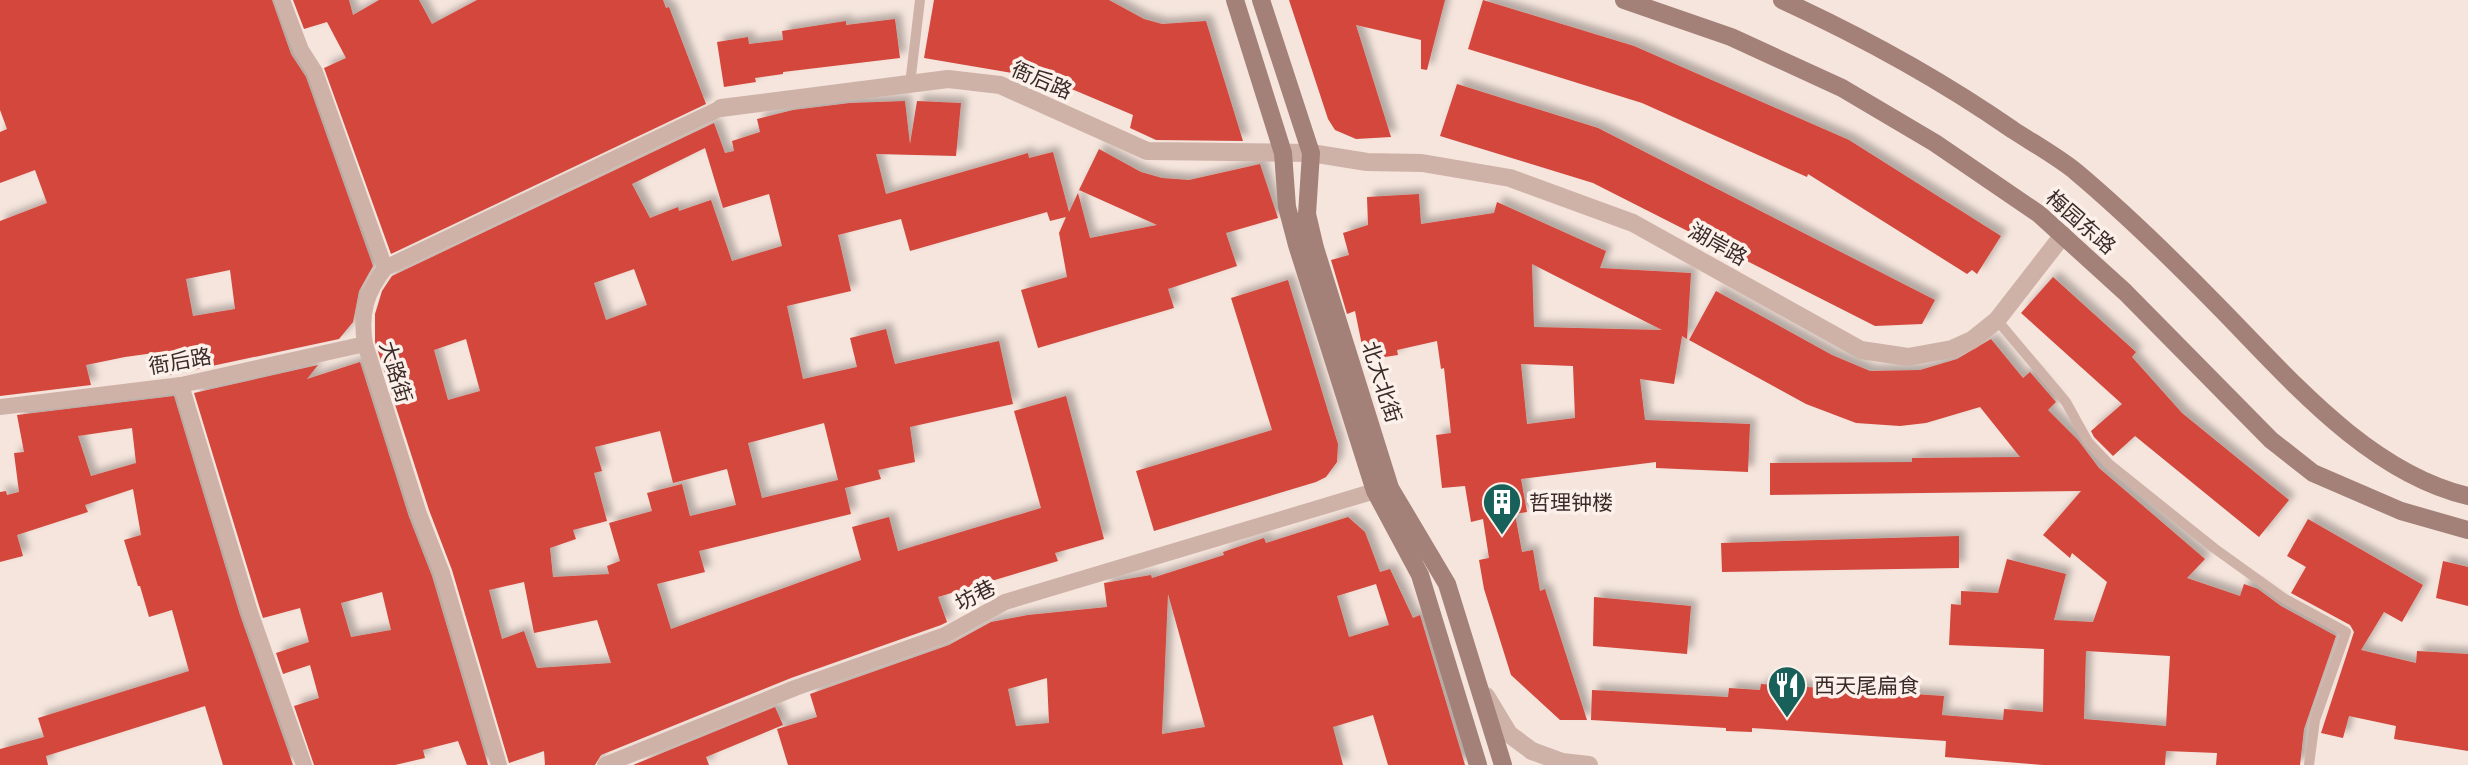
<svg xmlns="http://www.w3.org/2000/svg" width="2468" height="765" font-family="Inter,'Noto Sans SC',sans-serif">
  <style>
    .building { fill: #d3473c; fill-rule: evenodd; filter: url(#shadow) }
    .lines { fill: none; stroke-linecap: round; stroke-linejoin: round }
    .service { stroke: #cfb2a7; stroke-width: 10 }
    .pedestrian { stroke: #cfb2a7; stroke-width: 16 }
    .minor { stroke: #cfb2a7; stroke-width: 18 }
    .tertiary { stroke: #cfb2a7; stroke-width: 18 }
    .secondary { stroke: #a38078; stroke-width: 18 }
    .labels { text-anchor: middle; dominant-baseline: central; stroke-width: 7; stroke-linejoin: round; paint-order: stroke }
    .street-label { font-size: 21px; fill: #3b2b28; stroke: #fcf1ea }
    .poi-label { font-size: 21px; fill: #3b2b28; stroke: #fcf1ea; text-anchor: start }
  </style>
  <defs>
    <filter id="shadow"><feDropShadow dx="6" dy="-6" stdDeviation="3.5" flood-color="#0004"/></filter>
  </defs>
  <rect width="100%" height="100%" fill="#f5e5dd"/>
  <!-- building -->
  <path class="building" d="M0,0H272L291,54L306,77L373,266L359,291L353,322L339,339L165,376L161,352L125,357L86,365L91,385L0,396V221L47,203L35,170L0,183V132L7,129L0,110ZM230,270L235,309L193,316L186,279Z
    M293,0H349L353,15L379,0H419L432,24L477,0H663L666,8L669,7L706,104L391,254L324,68L346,58L327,22L304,29Z
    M934,0H1109L1144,19L1162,24L1206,21L1243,141L1156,140L1130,128L1133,115L1048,79L924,58Z
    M1289,0H1445L1427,70L1421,69V40L1356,25L1391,137L1356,139L1335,130L1328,119Z
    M1483,0L1634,46L1849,140L2001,236L1977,274L1972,270L1967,274L1808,174L1807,177L1642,103L1468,49Z
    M895,19L900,58L783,72V74L755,78L756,82L724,87L717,42L748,37L749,44L783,40L782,31L846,21V25Z
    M1457,84L1598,128L1935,300L1922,324L1875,326L1593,183L1440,136Z
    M905,101L910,144L917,101L961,103L956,156L876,154L886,194L1028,153L1029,158L1053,152L1069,212L1078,193L1090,238L1157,225L1079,190L1099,149L1141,172L1162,178L1189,180L1260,164L1278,218L1226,233L1237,266L1168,289L1174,308L1038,348L1021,290L1067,277L1059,233L1066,217L1050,221L1047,212L910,251L901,219L838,235L851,291L787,306L803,379L857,367L850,338L886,329L895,364L999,341L1013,404L910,427L915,462L878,470L881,479L845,488L851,514L699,551L705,572L657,584L671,629L861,560L852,527L889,517L898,551L1041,508L1014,411L1066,396L1104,539L1055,553L1058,561L938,597L947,622L941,625L791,678L601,755L595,765H545L544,751L509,763L452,570L429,510L375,342V314L382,291L392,276L714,123L725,153L734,151L732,141L760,132L757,119L793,110L850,103ZM705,148L723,208L769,194L782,246L732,261L711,200L679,211L678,207L650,218L632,184ZM634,269L647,305L606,320L594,283ZM466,339L480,391L448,400L434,350ZM824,423L838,480L762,498L748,443ZM660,431L673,483L727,469L736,505L690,516L682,484L647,493L652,511L609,523L620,561L607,566L609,574L553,577L550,548L576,539L573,530L607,521L594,473L602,471L595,447ZM524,582L534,633L597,620L611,663L537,668L524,631L502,639L489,590Z
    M1419,194L1421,224L1494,213L1497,202L1606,251L1600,268L1691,273L1687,339L1682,336L1674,384L1640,379L1645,420L1750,424L1748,472L1656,468V462L1521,479L1527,512L1515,514L1522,552L1533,550L1540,591L1545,589L1587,720H1560L1511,675L1484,589L1479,560L1489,558L1483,519L1471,522L1465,486L1442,488L1436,435L1451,433L1444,368L1441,369L1437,341L1397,350L1398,355L1365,360L1355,311L1347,314L1331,260L1349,255L1343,233L1368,225L1367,197ZM1532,264L1662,330L1534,327ZM1521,364L1573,366L1575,418L1527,424Z
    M2053,277L2136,352L2132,357L2182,413L2289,500L2259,537L2135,436L2113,456L2094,437L2091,431L2122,404L2021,313Z
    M1288,280L1338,444L1337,462L1326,477L1316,482L1154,531L1136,471L1272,430L1231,298Z
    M1716,291L1832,355L1870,371L1920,370L1957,359L1991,339L2023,378L2030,372L2056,402L2048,410L2078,440L2099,468L2205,559L2187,578L2240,596L2244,584L2258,589L2281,606L2336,636L2304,729L2300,765H2216L2217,753L2166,751L2165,765H2043L1945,757L1946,741L1752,728V732L1726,731V728L1591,720L1592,690L1728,697L1729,688L1760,690L1761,684L1944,696L1942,715L2003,720L2004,709L2043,712L2044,649L1949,645L1951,604L1961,605V591L1998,593L2007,559L2066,574L2054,620L2093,622L2107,582L2072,553L2070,558L2043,535L2081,491L1770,495V463L1912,462V458L2020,457L1980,407L1926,423L1900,426L1856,423L1806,404L1689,340ZM2086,651L2170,656L2166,726L2084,719Z
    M360,362L409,517L432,576L488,765H467L458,741L423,750L425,758L395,765H314L294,706L319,698L310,665L283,674L276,653L309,642L300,608L263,618L260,609L194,393L318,365L307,379ZM382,592L391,630L351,637L341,603Z
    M174,396L240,615L293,765H223L205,706L46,756L48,765H0V749L44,737L38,718L189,671L172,610L149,617L140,586H138L124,540L141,535L133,489L85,505L88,512L17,535L23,556L0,562V492L6,491L7,495L19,492L14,453L24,452L17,415ZM132,428L136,463L91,476L78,436Z
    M1348,517L1365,532L1380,572L1390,569L1413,618L1420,615L1465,765H1388L1373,715L1333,727L1343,765H788L777,729L817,717L810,694L949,645L991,622L1028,615L1107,607L1104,583L1151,575L1152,578L1224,555L1223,552L1264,538L1266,543ZM1376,584L1389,625L1349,637L1337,596ZM1168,594L1205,727L1162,734ZM1047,678L1049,723L1016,726L1008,689Z
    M2308,519L2423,585L2402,622L2384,612L2361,650L2416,663L2417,651L2468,654V751L2394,739L2396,726L2349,716L2343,738L2321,733L2354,632L2350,625L2291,593L2306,567L2287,556Z
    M1959,536V568L1722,572L1721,543Z
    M2443,561L2468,567V606L2436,598Z
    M1594,597L1691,606L1687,654L1593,646Z
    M775,707L783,725L706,757L709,765H633Z"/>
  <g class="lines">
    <!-- service -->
    <path class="service" d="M910,84L920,0
      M1997,320L2066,402L2088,442L2109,464L2214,548L2285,599L2346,632L2315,720L2309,765"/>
    <!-- pedestrian -->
    <path class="pedestrian" d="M282,0L301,50L315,72L385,268C366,293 360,313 365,344L419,514L442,573L499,765
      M385,268L721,108
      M181,385L250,612L304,765
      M0,407L181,385L365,344
      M605,765L795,688L945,635L1005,602L1375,491"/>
    <!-- minor -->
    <path class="minor" d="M721,108L948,79L1000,85L1147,151L1311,153L1367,162L1422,163L1510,178L1633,223L1861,350L1908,357L1952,349L1972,340L1997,320L2063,235
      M1532,751L1562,762L1589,765"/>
    <!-- tertiary -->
    <path class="tertiary" d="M1486,696L1509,734L1532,751"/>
    <!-- secondary -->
    <path class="secondary" d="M1235,0L1283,153L1287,207L1297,245L1375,491L1420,575L1478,765
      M1261,0L1311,153L1307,214L1315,248L1390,488L1447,584L1503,765
      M1624,0L1731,37L1842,88L1935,143L2039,214L2125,292L2271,440L2313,473L2401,511L2468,530
      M1782,0C1865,38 1938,78 2013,130C2033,143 2056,156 2075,171C2125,213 2172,259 2218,306C2288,377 2367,472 2468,496"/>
  </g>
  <!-- icons -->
  <defs>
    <g id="building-pin" transform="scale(2.0125)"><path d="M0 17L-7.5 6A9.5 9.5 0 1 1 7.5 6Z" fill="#18615a" stroke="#fcf1ea"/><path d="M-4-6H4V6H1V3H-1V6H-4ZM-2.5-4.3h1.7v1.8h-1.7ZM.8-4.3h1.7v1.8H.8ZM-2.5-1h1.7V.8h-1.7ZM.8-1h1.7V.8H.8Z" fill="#fff"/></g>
    <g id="restaurant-pin" transform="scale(2.0125)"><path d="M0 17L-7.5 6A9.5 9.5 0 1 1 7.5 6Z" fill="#18615a" stroke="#fcf1ea"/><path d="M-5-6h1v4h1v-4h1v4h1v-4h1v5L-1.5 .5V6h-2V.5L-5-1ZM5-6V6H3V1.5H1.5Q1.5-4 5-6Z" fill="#fff"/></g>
  </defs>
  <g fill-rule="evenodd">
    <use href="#building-pin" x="1502" y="502"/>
    <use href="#restaurant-pin" x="1787" y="685"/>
  </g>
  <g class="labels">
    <!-- street labels -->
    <g class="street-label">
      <text transform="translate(1042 80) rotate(23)">衙后路</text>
      <text transform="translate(2081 222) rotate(41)">梅园东路</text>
      <text transform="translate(1718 244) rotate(29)">湖岸路</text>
      <text transform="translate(180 361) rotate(-10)">衙后路</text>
      <text transform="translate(396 372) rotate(73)">大路街</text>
      <text transform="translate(1382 382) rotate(72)">北大北街</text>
      <text transform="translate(975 595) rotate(-27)">坊巷</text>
    </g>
    <!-- poi labels -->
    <g class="poi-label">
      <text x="1529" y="502">哲理钟楼</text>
      <text x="1814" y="685">西天尾扁食</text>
    </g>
  </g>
</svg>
